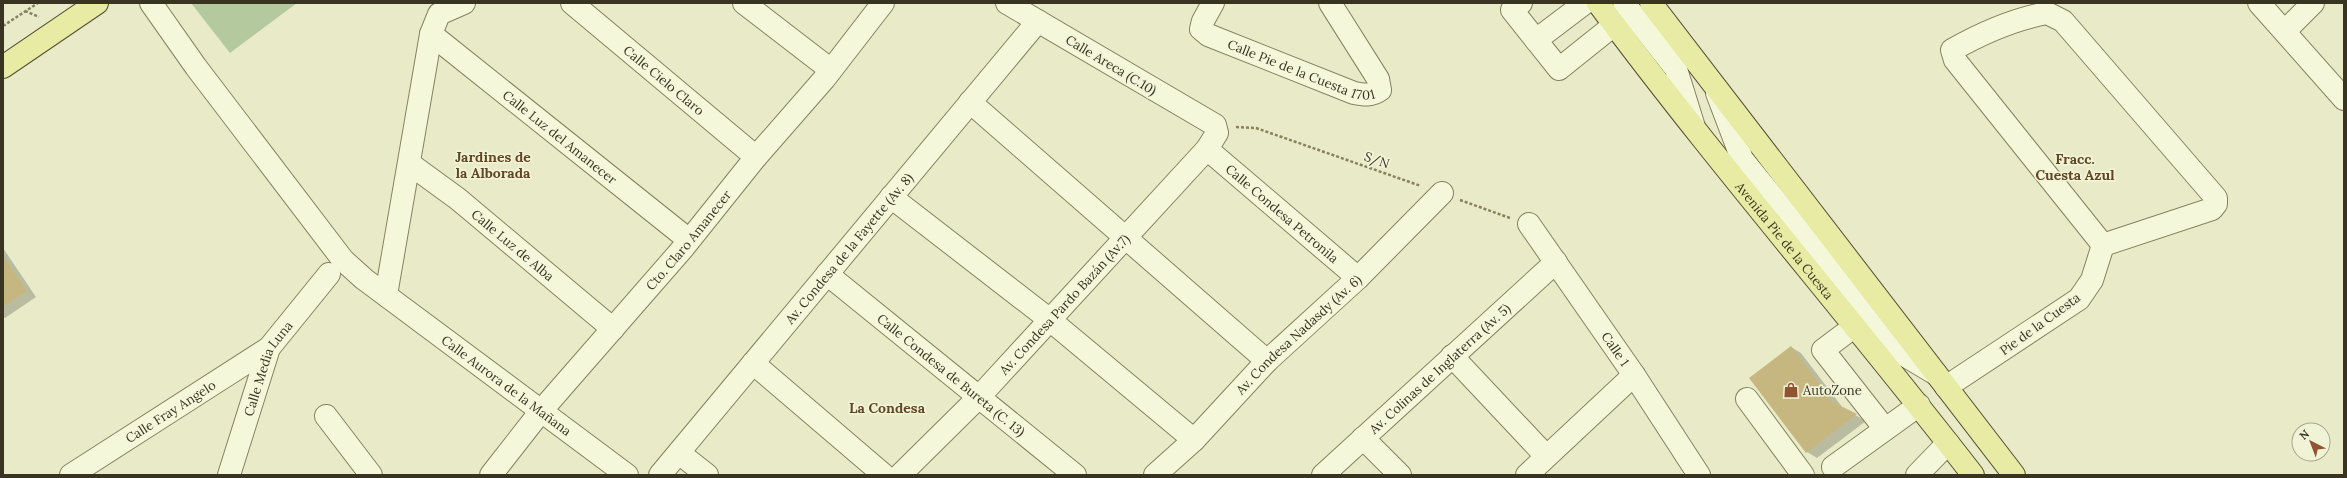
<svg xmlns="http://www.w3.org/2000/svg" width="2347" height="478" font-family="Lora,serif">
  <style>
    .green { fill: #b4c99d }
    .shadow { fill: #0003 }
    .building { fill: #c6b781 }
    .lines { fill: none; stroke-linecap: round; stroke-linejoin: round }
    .minor-casing { stroke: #86825e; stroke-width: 24 }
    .major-casing { stroke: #544e32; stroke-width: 24 }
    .path { stroke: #86825e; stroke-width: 2.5; stroke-dasharray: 3 2; stroke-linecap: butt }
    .minor { stroke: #f5f7db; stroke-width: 22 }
    .major { stroke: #e8eba3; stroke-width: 22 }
    .labels { text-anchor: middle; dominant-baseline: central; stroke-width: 3.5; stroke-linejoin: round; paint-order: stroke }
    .street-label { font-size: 13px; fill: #383421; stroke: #f1f3d7 }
    .poi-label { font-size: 13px; fill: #383421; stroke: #f1f3d7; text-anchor: start }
    .neighbourhood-label { font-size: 14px; font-weight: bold; fill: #614623; stroke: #f1f3d7 }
  </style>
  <rect width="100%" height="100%" fill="#e9ebc8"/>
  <!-- green -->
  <path class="green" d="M191,3H297L230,53Z"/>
  <!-- shadow -->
  <path class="shadow" d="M3,248L36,297L5,318L3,317Z
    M1791,347L1801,353L1843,408L1866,421L1817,458L1807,452Z"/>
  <!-- building -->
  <path class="building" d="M3,256L27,291L3,307Z
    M1791,346L1833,402L1857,414L1806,453L1749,378Z"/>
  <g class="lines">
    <!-- minor casing -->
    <g class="minor-casing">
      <g id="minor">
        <path id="s1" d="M151,3L196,67L343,260L364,279L627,475"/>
        <path id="s2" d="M572,3L756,157"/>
        <path d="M744,3L831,70"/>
        <path id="s3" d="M1213,3L1203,21L1201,29L1208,35L1354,93C1364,95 1372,96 1380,90L1378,79L1330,3"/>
        <path d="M1521,3L1512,10L1559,69L1614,25"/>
        <path d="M1624,3L1676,69L1694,127"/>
        <path d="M2259,3L2344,99"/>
        <path d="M2047,13L2063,21L2216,198V204L2212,209L2103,245L1955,60L1952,50C1982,33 2014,19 2047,13Z"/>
        <path d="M2285,31L2313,3"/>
        <path id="s4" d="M431,34L689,240"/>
        <path d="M1536,40L1585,3"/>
        <path d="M1717,93L1742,159L1899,352L1936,374"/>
        <path d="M970,102L1267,361"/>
        <path id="s5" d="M1207,149L1358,278"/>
        <path id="s6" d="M410,164L458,199L613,329"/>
        <path d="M891,197L1050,320L1194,440"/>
        <path id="s7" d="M1529,224L1634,375L1699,475"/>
        <path id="s8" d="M827,274L1075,475"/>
        <path d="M386,295L431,34L439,14L464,3"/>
        <path d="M1855,326L1823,350L1885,429"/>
        <path d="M1452,356L1546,456"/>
        <path d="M753,363L884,475"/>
        <path d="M1946,387L2079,299L2092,280L2103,245"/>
        <path d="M1747,399L1803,475"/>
        <path d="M326,416L371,475"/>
        <path d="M1363,438L1400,475"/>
        <path d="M679,453L707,475"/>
        <path d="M1833,467L1919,405"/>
        <path id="s9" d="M71,475L269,348"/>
        <path id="s10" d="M229,475L269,348L329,274"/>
        <path id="s11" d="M491,475L541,411L684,247L756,157L825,78L883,3"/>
        <path id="s12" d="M660,475L1038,21"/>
        <path id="s13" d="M900,475L979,397L1207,149L1217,133L1215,125L1007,3"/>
        <path id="s14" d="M1155,475L1194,440L1267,361L1358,278L1442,193"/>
        <path id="s15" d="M1323,475L1556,262"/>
        <path d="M1527,475L1634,375"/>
        <path d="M1917,475L1948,443"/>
      </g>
    </g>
    <!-- major casing -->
    <g class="major-casing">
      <g id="major">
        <path id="s16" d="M1598,3C1718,165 1850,316 1973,475"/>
        <path d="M1651,3L2014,475"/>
        <path d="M3,67L97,3"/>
      </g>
    </g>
    <!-- path -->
    <path class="path" d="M25,11L39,17
      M3,26L38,3
      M1236,127L1256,128L1421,186
      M1460,200L1510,218"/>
    <!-- minor -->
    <use href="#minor" class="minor"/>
    <!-- major -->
    <use href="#major" class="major"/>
  </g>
  <!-- icons -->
  <defs>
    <g id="shop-bare" transform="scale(1.2)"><path d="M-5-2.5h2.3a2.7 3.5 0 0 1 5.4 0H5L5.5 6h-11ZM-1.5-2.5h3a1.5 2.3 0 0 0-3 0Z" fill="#915433" stroke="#f1f3d7" stroke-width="2.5" paint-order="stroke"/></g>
  </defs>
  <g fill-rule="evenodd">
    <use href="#shop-bare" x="1791" y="390"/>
  </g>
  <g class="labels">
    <!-- street labels -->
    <g class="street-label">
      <text transform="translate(1111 65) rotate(31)">Calle Areca (C.10)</text>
      <text stroke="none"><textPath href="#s3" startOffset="138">Calle Pie de la Cuesta 1701</textPath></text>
      <text stroke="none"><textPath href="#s2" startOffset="120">Calle Cielo Claro</textPath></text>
      <text stroke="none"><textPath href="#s4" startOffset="165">Calle Luz del Amanecer</textPath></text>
      <text transform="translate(1377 160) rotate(19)">S/N</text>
      <text stroke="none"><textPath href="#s5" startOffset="99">Calle Condesa Petronila</textPath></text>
      <text stroke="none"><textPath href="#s11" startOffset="307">Cto. Claro Amanecer</textPath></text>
      <text stroke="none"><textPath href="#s16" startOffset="302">Avenida Pie de la Cuesta</textPath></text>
      <text stroke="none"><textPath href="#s6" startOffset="131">Calle Luz de Alba</textPath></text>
      <text stroke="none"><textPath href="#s12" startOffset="295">Av. Condesa de la Fayette (Av. 8)</textPath></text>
      <text stroke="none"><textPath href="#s13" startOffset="237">Av. Condesa Pardo Bazán (Av.7)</textPath></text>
      <text transform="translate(2040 324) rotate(-36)">Pie de la Cuesta</text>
      <text stroke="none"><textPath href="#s14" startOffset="201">Av. Condesa Nadasdy (Av. 6)</textPath></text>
      <text stroke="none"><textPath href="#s7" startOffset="152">Calle 1</textPath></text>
      <text stroke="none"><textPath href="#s15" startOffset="158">Av. Colinas de Inglaterra (Av. 5)</textPath></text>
      <text stroke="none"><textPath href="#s10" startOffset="114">Calle Media Luna</textPath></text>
      <text stroke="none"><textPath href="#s8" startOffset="160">Calle Condesa de Bureta (C. 13)</textPath></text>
      <text stroke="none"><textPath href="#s1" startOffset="527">Calle Aurora de la Mañana</textPath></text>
      <text stroke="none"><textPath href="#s9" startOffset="118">Calle Fray Angelo</textPath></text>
    </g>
    <!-- poi labels -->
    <g class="poi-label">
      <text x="1803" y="390">AutoZone</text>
    </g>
    <!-- neighbourhood labels -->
    <g class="neighbourhood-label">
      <text x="493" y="157">Jardines de<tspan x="493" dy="16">la Alborada</tspan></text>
      <text x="2075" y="159">Fracc.<tspan x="2075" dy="16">Cuesta Azul</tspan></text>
      <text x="887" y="408">La Condesa</text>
    </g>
  </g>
  <!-- border -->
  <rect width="2347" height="478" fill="none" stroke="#383421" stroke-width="8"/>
  <!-- north arrow -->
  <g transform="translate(2311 442) rotate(318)"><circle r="19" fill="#f1f3d7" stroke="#a7a78e"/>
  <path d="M0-3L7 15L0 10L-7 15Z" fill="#915433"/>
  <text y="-6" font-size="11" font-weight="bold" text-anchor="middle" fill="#383421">N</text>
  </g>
</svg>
